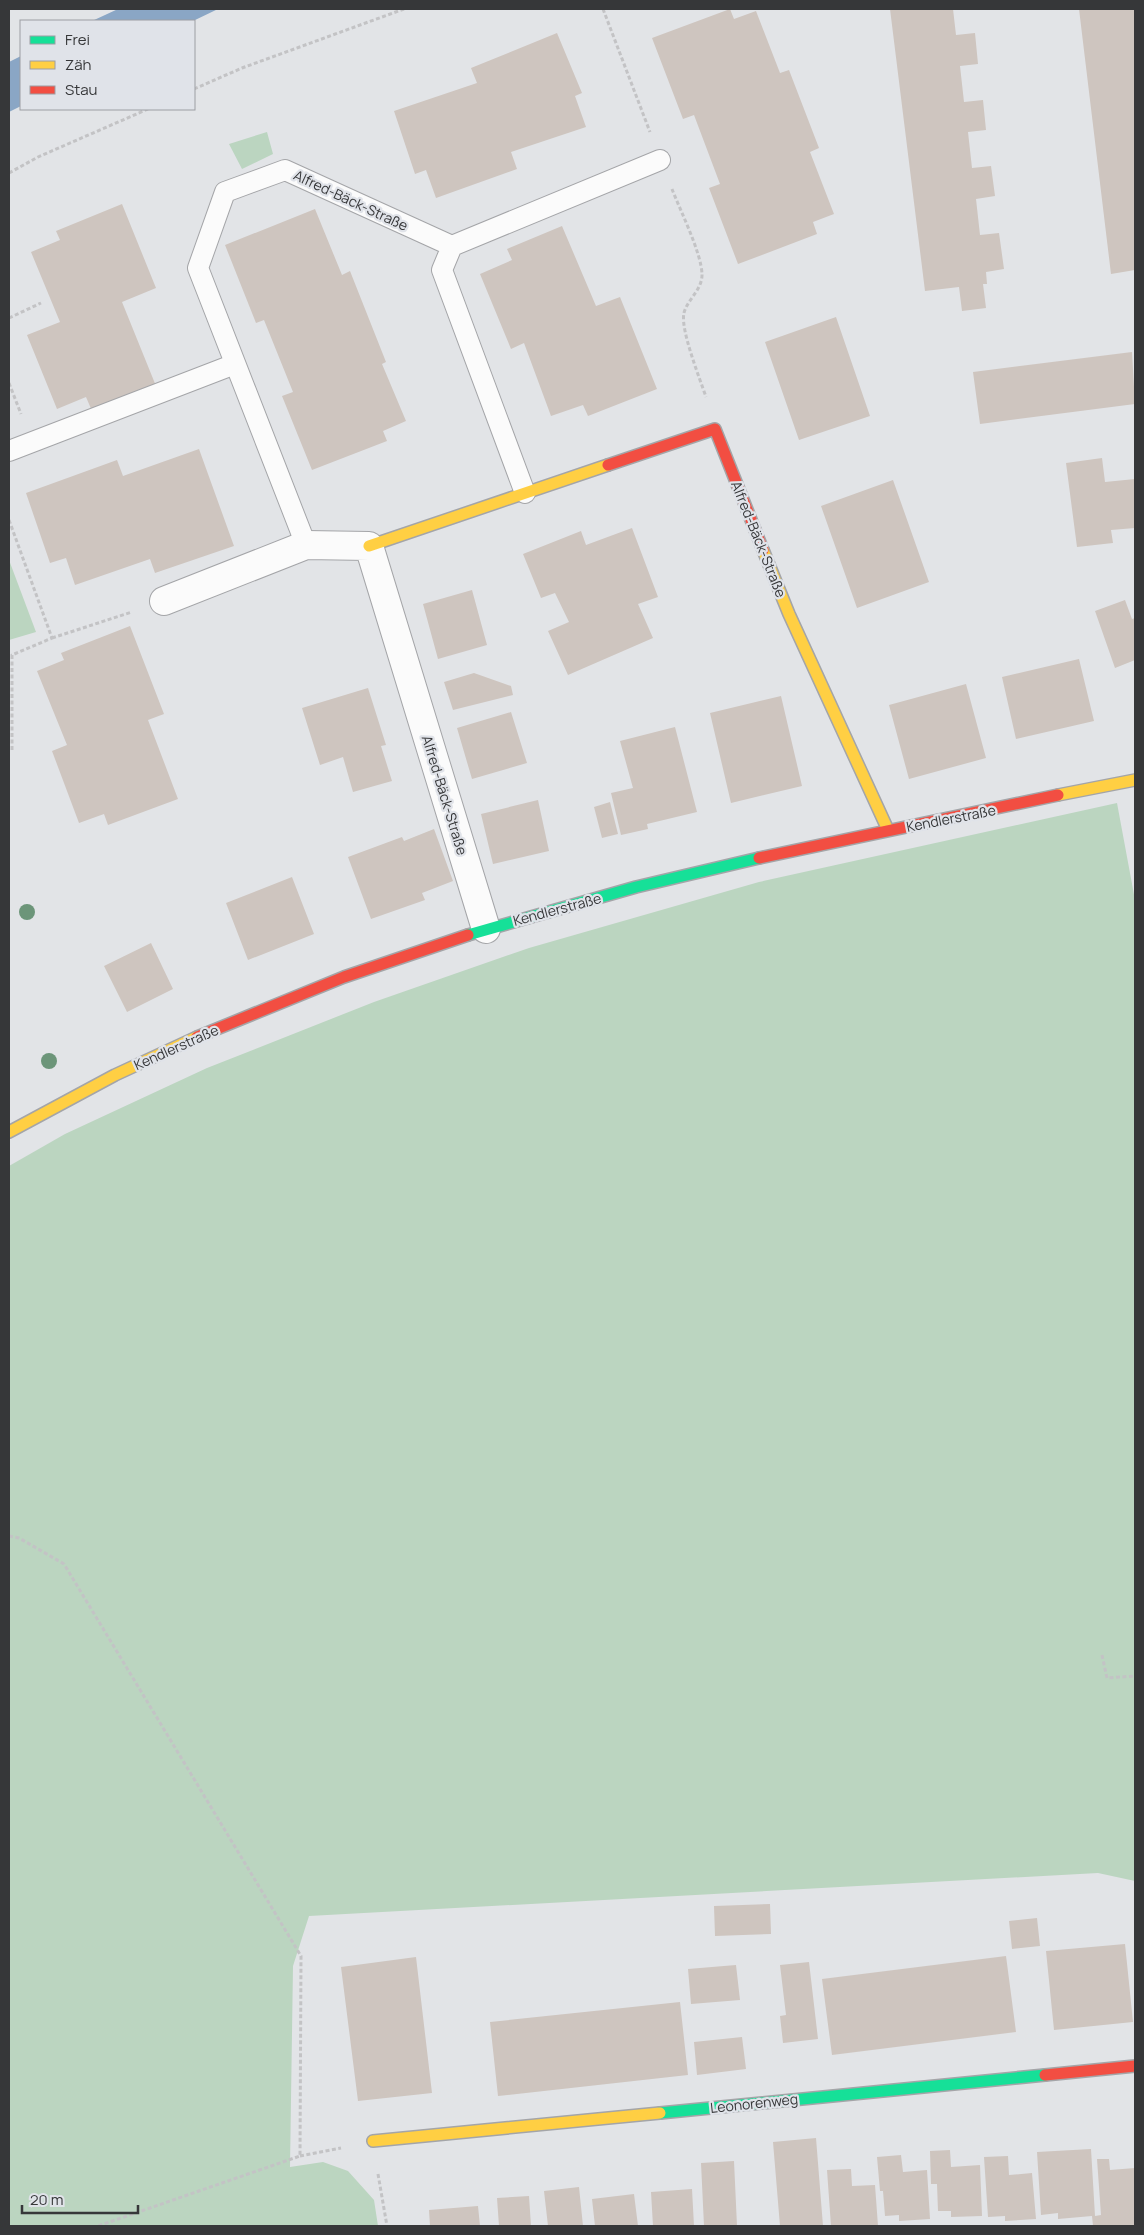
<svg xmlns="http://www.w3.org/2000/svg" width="1144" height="2235" font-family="Manrope,sans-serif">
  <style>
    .green { fill: #bbd5c0 }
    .water { fill: #8aa6c5 }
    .building { fill: #cec5bf }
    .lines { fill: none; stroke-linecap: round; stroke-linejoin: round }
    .lane-casing { stroke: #a4a5a8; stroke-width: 22 }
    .street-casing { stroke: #a4a5a8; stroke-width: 30 }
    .fast-casing { stroke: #a4a5a8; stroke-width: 14 }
    .slow-casing { stroke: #a4a5a8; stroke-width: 14 }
    .jam-casing { stroke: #a4a5a8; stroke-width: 14 }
    .path { stroke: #c3c3c5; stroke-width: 3; stroke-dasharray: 4 2.5; stroke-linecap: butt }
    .lane { stroke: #fbfbfb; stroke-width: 20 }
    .street { stroke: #fbfbfb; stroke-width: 28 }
    .fast { stroke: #16e098; stroke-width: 11 }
    .slow { stroke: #ffcf43; stroke-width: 11 }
    .jam { stroke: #f24e42; stroke-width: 11 }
    .tree { fill: #6c9579 }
    .labels { text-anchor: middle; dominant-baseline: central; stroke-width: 4.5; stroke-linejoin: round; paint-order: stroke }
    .street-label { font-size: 14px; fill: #363739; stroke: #e0e3e9 }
  </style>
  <rect width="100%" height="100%" fill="#e2e4e7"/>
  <!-- green -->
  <path class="green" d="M267,132L273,154L242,169L229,144Z
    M9,560L36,632L9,640Z
    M1117,803L1135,900V1881L1098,1873L309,1916L293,1966L290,2167L323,2162L348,2171L374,2200L378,2226H9V1166L65,1134L207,1068L374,1002L529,948L759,882Z"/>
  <!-- water -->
  <path class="water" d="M118,9H218L193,21H92Z
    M21,56V106L9,112V62Z"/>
  <!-- building -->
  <path class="building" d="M730,9L734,19L756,11L780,73L789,70L819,148L810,152L834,214L813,222L817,234L738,264L709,188L720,184L694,115L683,119L652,38Z
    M890,9H953L956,35L975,33L978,64L960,66L964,102L983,100L986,130L968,132L972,168L991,166L995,196L976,199L980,235L999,233L1004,269L986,272L987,284H983L986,308L962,311L959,287L925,291Z
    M1079,9H1135V270L1111,274Z
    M557,33L582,93L575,96L586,127L511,152L517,169L436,198L426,170L415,174L394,111L477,83L471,68Z
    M122,204L156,288L122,302L156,386L92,411L86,397L57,409L27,335L60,322L31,252L60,240L56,231Z
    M315,209L342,275L350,271L386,362L382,364L406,421L383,431L387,441L312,470L282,396L293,392L264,320L256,323L225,245Z
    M562,226L596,306L620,297L657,389L588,416L583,405L551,416L524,343L511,349L480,274L512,260L507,249Z
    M836,317L870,416L799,440L765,342Z
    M1132,352L1135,404L980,424L973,372Z
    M199,449L234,546L155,573L150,559L75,585L66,558L50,563L26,493L117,460L123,476Z
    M1102,458L1105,482L1135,479V528L1111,530L1113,543L1077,547L1066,463Z
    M893,480L929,582L857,608L821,506Z
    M632,528L658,597L638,604L653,638L568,675L548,631L569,622L555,593L541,598L523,554L581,531L586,545Z
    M472,590L487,645L438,659L423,604Z
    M1125,600L1132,619L1135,618V660L1115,668L1095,611Z
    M130,626L164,714L148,720L178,799L108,825L104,814L79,823L52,751L67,745L37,671L64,660L61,653Z
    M1079,659L1094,721L1016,739L1002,677Z
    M474,673L511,686L513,695L453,710L444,682Z
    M966,684L986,758L909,779L889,705Z
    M368,688L386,745L381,746L392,781L353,792L343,757L320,765L302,708Z
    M781,696L802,786L731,803L710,713Z
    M511,712L527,763L472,779L457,728Z
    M675,727L697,812L647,824L648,829L621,835L611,793L633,788L620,741Z
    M538,800L549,851L493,864L481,814Z
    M610,802L618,834L602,838L594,807Z
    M434,829L453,881L422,893L425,900L371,919L348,857L402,837L404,841Z
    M292,877L314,934L248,960L226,903Z
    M151,943L173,989L127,1012L104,966Z
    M770,1904L771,1934L715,1936L714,1906Z
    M1037,1918L1040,1946L1012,1949L1009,1921Z
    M1125,1944L1133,2022L1054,2030L1046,1951Z
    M1006,1956L1016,2032L832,2055L822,1979Z
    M416,1957L432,2093L358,2101L341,1967Z
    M809,1962L818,2039L783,2043L780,2016L786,2015L780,1965Z
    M736,1965L740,2000L691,2004L688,1969Z
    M680,2002L688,2075L498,2096L490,2022Z
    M742,2037L746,2069L697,2075L694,2042Z
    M816,2138L823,2226H780L773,2142Z
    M1091,2149L1095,2216L1101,2215L1097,2159H1109L1110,2170L1135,2168V2226H1093L1092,2216L1058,2219V2213L1041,2215L1037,2152Z
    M950,2150L951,2167L980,2165L982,2216L951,2217V2211H938L937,2184H931L930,2151Z
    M901,2155L903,2172L927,2170L930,2219L899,2221V2215L885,2216L883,2191H880L877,2157Z
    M1008,2156L1009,2175L1032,2173L1036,2219L1005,2221V2216L988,2217L984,2157Z
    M734,2161L737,2226H704L701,2163Z
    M851,2169L852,2186L875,2185L878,2226H831L827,2170Z
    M579,2187L583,2226H548L544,2191Z
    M692,2189L694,2226H653L651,2192Z
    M634,2194L638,2226H595L592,2199Z
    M529,2196L531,2226H499L497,2198Z
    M478,2206L480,2226H430L429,2210Z"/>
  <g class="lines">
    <!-- lane casing -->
    <g class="lane-casing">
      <path id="lane" d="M9,451L235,364
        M525,493L442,270L452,246L660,160
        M306,545L198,268L225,192L285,170L452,246"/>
    </g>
    <!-- street casing -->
    <g class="street-casing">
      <path id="street" d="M164,601L306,545L369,546L486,929"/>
    </g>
    <!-- fast casing -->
    <g class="fast-casing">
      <path id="fast" d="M468,935L636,887L759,858
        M660,2113L1045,2075"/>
    </g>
    <!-- slow casing -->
    <g class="slow-casing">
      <path id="slow" d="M369,546L608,465
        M763,550L789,614L888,830
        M1058,795L1135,780
        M9,1132L115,1075L197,1037
        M373,2141L660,2113"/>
    </g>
    <!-- jam casing -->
    <g class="jam-casing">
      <path id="jam" d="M608,465L715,429L763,550
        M759,858L1058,795
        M197,1037L344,977L468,935
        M1045,2075L1135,2066"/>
    </g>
    <!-- path -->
    <path class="path" d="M603,9L650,132
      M194,89L242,68L404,9
      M9,173L38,157L148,109
      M672,189C680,210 702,254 702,275C702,290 687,300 684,313C680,329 700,379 706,397
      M9,318L41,303
      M9,383L21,414
      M9,520L52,638L12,655V751
      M52,638L132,612
      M9,1536L19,1538L64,1564L301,1956L300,2156L98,2226
      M1102,1655L1107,1678L1135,1676
      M300,2156L341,2148
      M378,2174L387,2226"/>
    <!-- lane -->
    <use href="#lane" class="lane"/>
    <!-- street -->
    <use href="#street" class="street"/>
    <!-- fast -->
    <use href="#fast" class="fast"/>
    <!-- slow -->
    <use href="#slow" class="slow"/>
    <!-- jam -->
    <use href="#jam" class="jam"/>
  </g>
  <!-- trees -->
  <g class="tree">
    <circle cx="27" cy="912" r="8"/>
    <circle cx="49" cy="1061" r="8"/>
  </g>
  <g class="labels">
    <!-- street labels -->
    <g class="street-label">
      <text transform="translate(351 200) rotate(25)">Alfred-Bäck-Straße</text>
      <text transform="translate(759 539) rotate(68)">Alfred-Bäck-Straße</text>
      <text transform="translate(445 795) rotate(73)">Alfred-Bäck-Straße</text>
      <text transform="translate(951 818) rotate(-11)">Kendlerstraße</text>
      <text transform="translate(557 909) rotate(-15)">Kendlerstraße</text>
      <text transform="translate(176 1047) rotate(-24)">Kendlerstraße</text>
      <text transform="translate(754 2103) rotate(-6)">Leonorenweg</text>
    </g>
  </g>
  <!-- border -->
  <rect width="1144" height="2235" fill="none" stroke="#363739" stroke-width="20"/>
  <!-- legend -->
  <rect x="20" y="20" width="175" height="90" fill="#e0e3e9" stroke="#9c9ea3"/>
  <rect x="30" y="36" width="25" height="8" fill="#16e098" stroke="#9c9ea3"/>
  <text x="65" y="45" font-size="15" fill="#363739">Frei</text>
  <rect x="30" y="61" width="25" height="8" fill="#ffcf43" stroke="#9c9ea3"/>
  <text x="65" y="70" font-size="15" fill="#363739">Zäh</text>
  <rect x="30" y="86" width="25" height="8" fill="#f24e42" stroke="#9c9ea3"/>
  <text x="65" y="95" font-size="15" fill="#363739">Stau</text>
  <!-- scale -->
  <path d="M22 2205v8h116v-8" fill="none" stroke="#363739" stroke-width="2.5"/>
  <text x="30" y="2205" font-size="15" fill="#363739" stroke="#e0e3e9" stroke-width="4" paint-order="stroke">20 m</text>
</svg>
